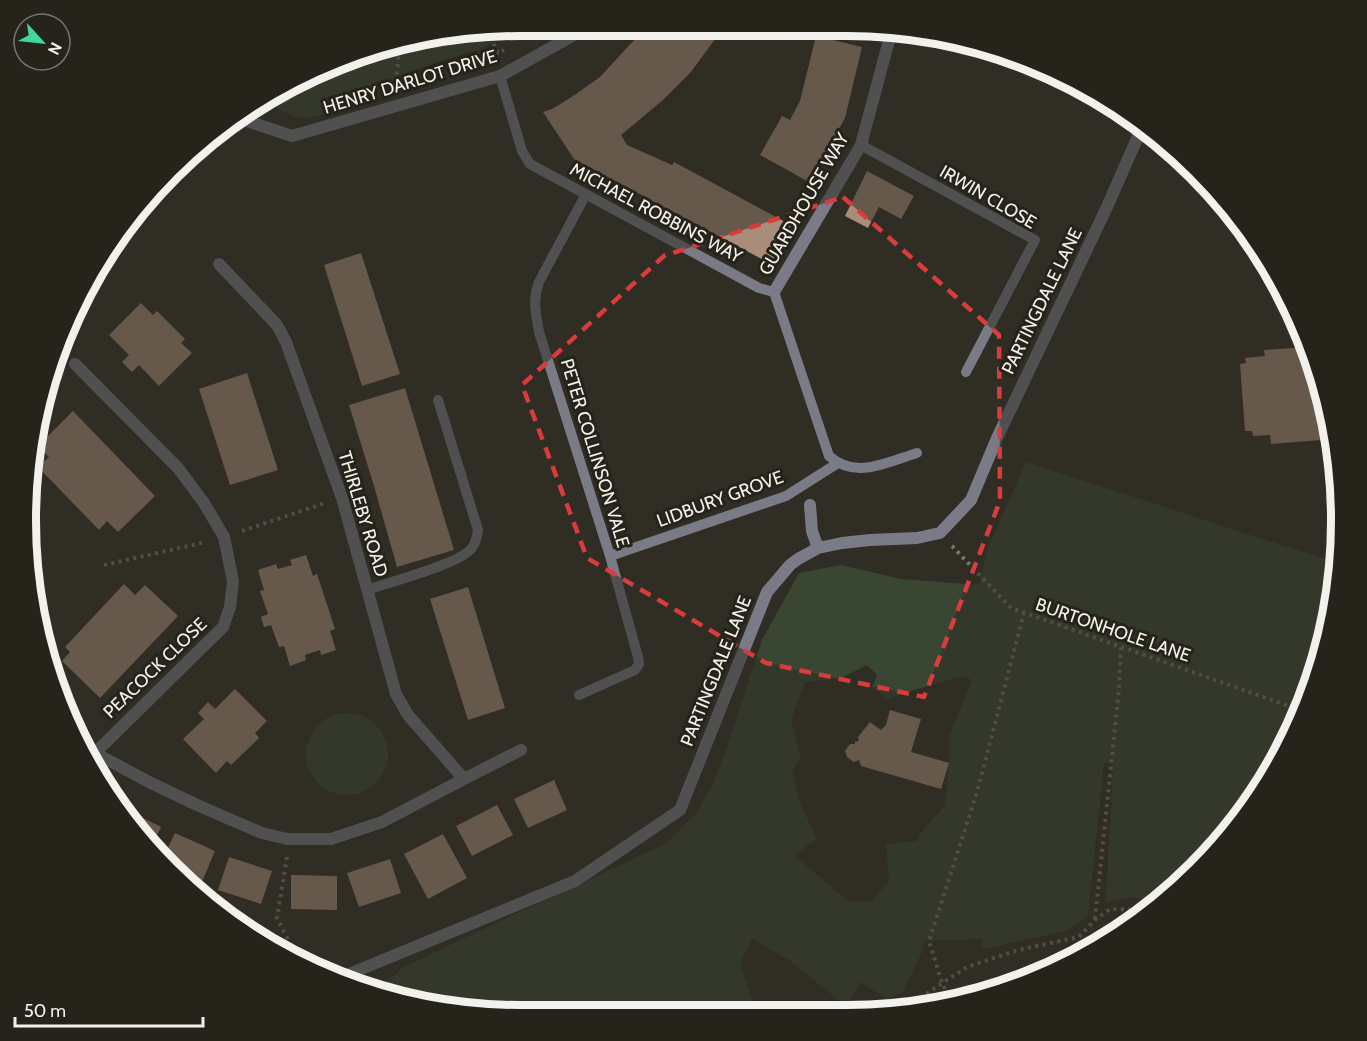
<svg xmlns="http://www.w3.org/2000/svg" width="1367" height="1041" font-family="Cabin,sans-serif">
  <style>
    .green { fill: #384632; fill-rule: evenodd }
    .building { fill: #a98c79 }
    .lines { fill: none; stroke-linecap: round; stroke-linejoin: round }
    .path { stroke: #7a776f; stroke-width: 4; stroke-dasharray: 3 4.5; stroke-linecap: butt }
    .service { stroke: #7b7b88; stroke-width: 10 }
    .minor { stroke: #7b7b88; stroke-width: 12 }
    .marked { fill: none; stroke: #d93c3c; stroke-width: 4.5; stroke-dasharray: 12 8; stroke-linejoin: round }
    .labels { text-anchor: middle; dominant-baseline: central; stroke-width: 6; stroke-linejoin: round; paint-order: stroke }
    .street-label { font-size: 18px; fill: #f3f1eb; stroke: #26241a }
    .rim { fill: none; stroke: #f3f1eb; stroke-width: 8 }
  </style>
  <rect width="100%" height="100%" fill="#302d24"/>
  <!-- green -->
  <path class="green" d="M520,26H528L482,48L411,71L381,87L367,99L320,115L306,118L293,116L278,109L265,98L273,92L392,42Z
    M1026,462L1337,563L1332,617L1304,710L1258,796L1196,871L1158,902L1131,897L1106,903L1113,765L1104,763L1088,915L1067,931L982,949L981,939L923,941V950L903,991L889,1000L860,982L846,1006L789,960L752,939L740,963L756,1011H456L378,990L403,967L665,844L695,815L712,786L726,750L762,640L799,573L841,565L901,579L979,585L987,550ZM867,665L877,675L872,687L888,699L914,690L964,676L972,680L950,734L947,795L944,806L923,830L917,841L886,844L889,881L872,901H848L794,855L817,839L799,801L792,772L801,758L791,720L805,682L841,678Z
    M306 754a41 41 0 1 1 82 0a41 41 0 1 1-82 0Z"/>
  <!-- building -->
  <path class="building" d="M647,26H725L690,73L663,100L621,135L627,145L672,165L674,162L791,225L771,264L574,159L543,112L554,108L576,94L600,77Z
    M816,36L862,47L845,118L809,182L760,155L782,116L790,120L800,101Z
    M867,171L914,196L901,219L879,207L868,228L845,216Z
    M361,253L400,374L362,386L324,265Z
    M141,303L153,315L157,311L185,339L181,343L192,353L159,386L139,365L132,372L122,362L129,355L109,335Z
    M1309,347L1332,424L1334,439L1271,444L1270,435L1253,436L1252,431H1245L1240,364L1246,363L1245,358L1265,356L1264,350Z
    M247,373L278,470L230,485L199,389Z
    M405,388L454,550L397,567L374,486L349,405Z
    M73,411L155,496L118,532L107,521L99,530L38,467L49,457L38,446Z
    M306,555L313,576L317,574L335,629L330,631L336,650L321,655L320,650L305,655L306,660L290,666L284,646L279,647L271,625L264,627L261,617L268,614L260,591L264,590L258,570L276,564L278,569L292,565L290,560Z
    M124,584L135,595L145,585L178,616L100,698L62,661L70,652L65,647Z
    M468,587L505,708L468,720L430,599Z
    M235,689L267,721L255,733L259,738L231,765L227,761L216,773L183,739L204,719L198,713L208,702L215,709Z
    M890,710L921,719L911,752L949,763L941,789L861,766L859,760L854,762L847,757L845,751L850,744H855V742L859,741L858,737L870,722L881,730L886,725Z
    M554,780L567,810L528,828L514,799Z
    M497,805L513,835L472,856L456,826Z
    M121,807L161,827L151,847L120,809Z
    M175,833L215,851L201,884L169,869L162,860Z
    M443,834L467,878L428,899L404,854Z
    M229,857L272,871L261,904L218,890Z
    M390,859L401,893L359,907L347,873Z
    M291,875L337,876V910L291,909Z"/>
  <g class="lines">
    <!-- path -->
    <path class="path" d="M487,30L498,53L504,50
      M395,42C401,56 397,70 395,84H400
      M242,531L325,503
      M952,546L1011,608L1303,711
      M104,565L206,542
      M287,857L277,918L299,961
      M1095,919L1119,689L1121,647
      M952,1002L942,983L929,941L977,792L1024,613
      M902,1011L906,1007L967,967L1018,950L1079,937L1095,920L1110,909L1148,910"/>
    <!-- service -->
    <path class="service" d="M500,76L522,151L530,164L759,288L774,292L829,456C856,480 887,462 917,453
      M861,145L1035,240L966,372
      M610,556L786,496L838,463
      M367,590C389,582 460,564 472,548C476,543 477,536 478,530L438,400
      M579,695L635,670L639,664L638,657L610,556L539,332C536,313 532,301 539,282L586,194"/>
    <!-- minor -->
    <path class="minor" d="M240,117L244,120L292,136L500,76L572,36L582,26
      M774,292L861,145L892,29
      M75,364L178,468L204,503L224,537L233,581L230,607L223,627L95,753L87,747
      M810,505L812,531L818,548
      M95,753L149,782L197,805L262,833L287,839H331L382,822L464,779L408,715L396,694L342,498L286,342L277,325L219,264
      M464,779L521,750
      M337,979L575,881L680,810L767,592L790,565L798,559L818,548L842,543L870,540L917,538L940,533L971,500L997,438L1107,207L1143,125"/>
  </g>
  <!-- marked area -->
  <path d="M0 0H1367V1041H0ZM843,197L999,335L1000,501L924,697L766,663L587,558L522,385L664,256Z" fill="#302d24" fill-opacity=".55" fill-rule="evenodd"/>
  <path class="marked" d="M843,197L999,335L1000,501L924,697L766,663L587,558L522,385L664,256Z"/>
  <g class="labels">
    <!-- street labels -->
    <g class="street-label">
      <text transform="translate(410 82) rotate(-17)">HENRY DARLOT DRIVE</text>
      <text transform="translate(988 197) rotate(30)">IRWIN CLOSE</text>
      <text transform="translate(804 204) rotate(-60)">GUARDHOUSE WAY</text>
      <text transform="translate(656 213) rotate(28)">MICHAEL ROBBINS WAY</text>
      <text transform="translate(1042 301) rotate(-64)">PARTINGDALE LANE</text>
      <text transform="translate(595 453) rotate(73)">PETER COLLINSON VALE</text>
      <text transform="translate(720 499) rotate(-20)">LIDBURY GROVE</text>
      <text transform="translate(363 514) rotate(73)">THIRLEBY ROAD</text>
      <text transform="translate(1113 630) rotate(19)">BURTONHOLE LANE</text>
      <text transform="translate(155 668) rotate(-44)">PEACOCK CLOSE</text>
      <text transform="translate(716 671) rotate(-68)">PARTINGDALE LANE</text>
    </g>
  </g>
  <!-- crop -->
  <path d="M0 0H1367V1041H0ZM520 36H847A484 484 0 0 1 1331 520V521A484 484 0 0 1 847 1005H520A484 484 0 0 1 36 521V520A484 484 0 0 1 520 36Z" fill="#26241a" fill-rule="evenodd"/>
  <path class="rim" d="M520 36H847A484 484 0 0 1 1331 520V521A484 484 0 0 1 847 1005H520A484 484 0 0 1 36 521V520A484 484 0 0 1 520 36Z"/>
  <!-- north arrow -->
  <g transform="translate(42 42) rotate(117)"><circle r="28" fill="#26241a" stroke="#78766e" stroke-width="1.5"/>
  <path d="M0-4.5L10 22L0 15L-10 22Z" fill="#42d4a1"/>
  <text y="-9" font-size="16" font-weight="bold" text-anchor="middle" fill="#f3f1eb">N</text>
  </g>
  <!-- scale -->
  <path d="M15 1017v9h188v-9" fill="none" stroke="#f3f1eb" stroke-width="3"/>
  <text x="24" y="1017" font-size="18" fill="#f3f1eb" stroke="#26241a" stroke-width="4.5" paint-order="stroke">50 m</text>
</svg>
